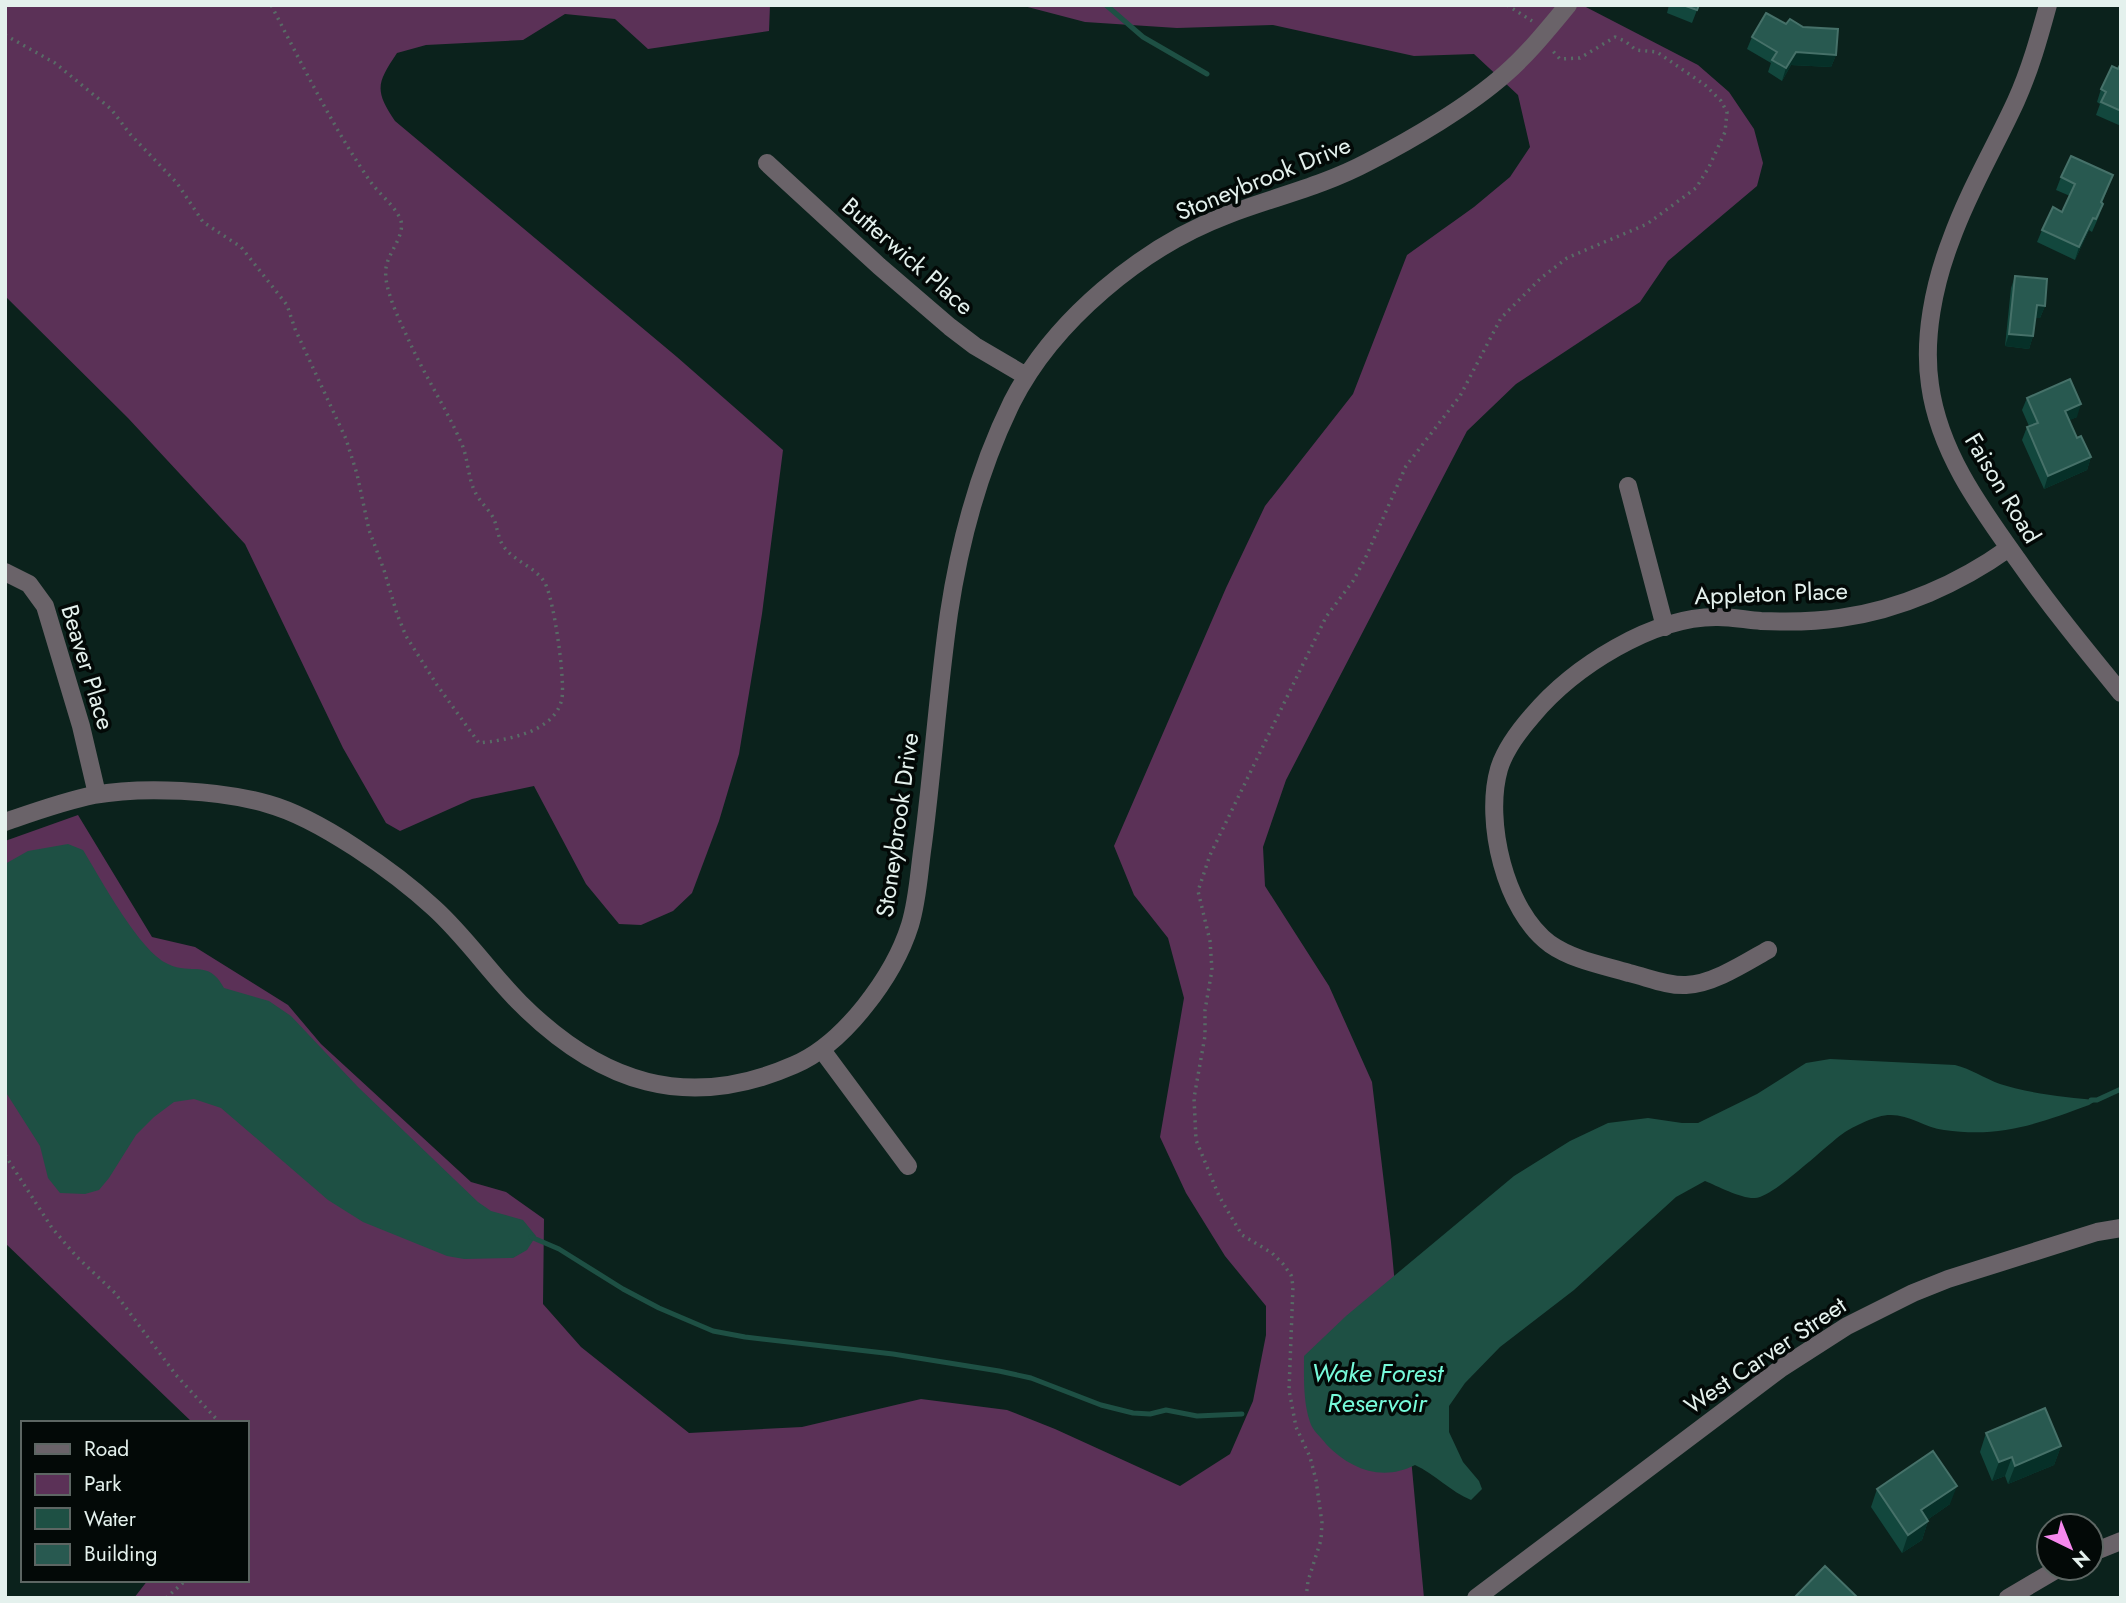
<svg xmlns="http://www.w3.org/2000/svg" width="2126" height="1603" font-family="Jost,sans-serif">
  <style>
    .green { fill: #5b3157 }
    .water { fill: #1e5044 }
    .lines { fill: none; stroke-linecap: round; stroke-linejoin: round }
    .stream { stroke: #1e5044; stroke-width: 5 }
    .path { stroke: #586b66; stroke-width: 3.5; stroke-dasharray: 2 5; stroke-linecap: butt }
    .minor { stroke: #6a6369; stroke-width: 18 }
    .wall { fill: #12473d }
    .shaded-wall { fill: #063028 }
    .building { fill: #285950; stroke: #467169; stroke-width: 2 }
    .labels { text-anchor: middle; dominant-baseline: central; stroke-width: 7; stroke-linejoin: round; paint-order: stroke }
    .street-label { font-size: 24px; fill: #e4f1ed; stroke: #030907 }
    .water-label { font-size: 26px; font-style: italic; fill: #76fada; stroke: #030907 }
  </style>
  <rect width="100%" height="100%" fill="#0b221c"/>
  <!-- green -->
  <path class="green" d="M5,5H770L769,31L648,49L615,19L565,14L523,40L426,45L397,53C377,83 374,90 395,121L677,357L783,450L762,614L739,754L719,821L692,893L673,911L641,925L619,924L586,884L534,786L472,799L400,831L386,823L343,748L245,544L128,418L5,296Z
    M1020,5H1582L1698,65L1729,92L1754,129L1763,163L1757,186L1668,261L1640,302L1516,384L1467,431L1286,780L1263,847L1265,886L1329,986L1372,1082L1391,1242L1424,1598H134L148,1580H247V1423H193L5,1243V841L78,815L152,937L195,947L288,1005L321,1044L471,1182L506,1192L544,1219L543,1304L581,1347L689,1433L802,1427L921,1399L1007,1410L1055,1429L1180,1486L1230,1454L1253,1401L1266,1335V1306L1225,1256L1186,1193L1160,1137L1184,998L1168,938L1134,895L1114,846L1226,588L1265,506L1353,394L1407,255L1474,207L1510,177L1530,147L1518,95L1474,54L1414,56L1273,25L1177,28L1085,22Z"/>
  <!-- water -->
  <path class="water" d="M68,844L83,850C101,879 139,951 168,964C192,976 208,958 224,988L269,1001L291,1016L358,1087L478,1202L491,1211L523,1220L536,1236L527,1250L513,1258L464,1259L447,1256L363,1222L328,1200L221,1108L194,1099L174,1102L154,1117L136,1135L109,1178L99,1190L85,1194L60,1193L48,1178L40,1146L5,1091V864L28,851Z
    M1830,1059L1955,1065C1971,1069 1984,1078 2000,1084C2027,1093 2068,1098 2097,1100L2089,1105C2037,1124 2001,1138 1944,1130C1921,1127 1903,1109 1878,1117C1867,1120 1855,1126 1845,1132C1826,1145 1774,1197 1755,1198C1742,1199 1717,1186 1705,1181L1676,1197L1574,1290L1500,1347L1465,1383L1449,1406V1432L1463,1462L1479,1481L1482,1489L1471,1500C1451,1492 1435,1474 1415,1465C1382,1482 1350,1469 1326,1444C1321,1437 1312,1430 1310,1422C1303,1401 1304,1379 1304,1356L1346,1316L1514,1176L1570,1141L1608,1123L1648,1118L1682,1123H1698L1757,1094L1806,1063Z"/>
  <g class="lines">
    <!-- stream -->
    <path class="stream" d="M1106,5L1143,37L1207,74
      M2091,1100H2097L2121,1089
      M531,1237L559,1249L623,1289L659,1308L713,1331L745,1337L893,1354L999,1371L1031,1378L1101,1405L1133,1413L1150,1414L1166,1410L1197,1416L1242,1414"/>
    <!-- path -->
    <path class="path" d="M1507,5L1532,21
      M5,35L55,63L111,109L130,134L177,183L203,222L241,247L287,305L295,329L346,439L357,474L369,530L384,570L397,614L406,636L437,685L479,743C507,740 556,732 562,698C565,678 554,600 545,583C535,566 512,561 502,544C498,536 497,527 494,519C490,511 483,505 478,497C468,482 469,464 463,447C448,411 426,378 410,343C401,323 383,289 386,268C388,252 407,234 400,218C393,204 379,194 370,181C332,126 302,64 271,5
      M5,1155L52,1228L77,1257L115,1293L176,1375L220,1423
      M166,1598L186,1580
      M1306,1598L1308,1581L1321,1540L1322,1523L1316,1480L1310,1457L1296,1427L1289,1390L1293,1286L1291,1275L1283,1264L1272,1253L1242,1235L1219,1196L1196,1140L1194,1098L1205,1036V1010L1212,970L1210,941L1198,891L1210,855L1326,617L1353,581L1365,559L1406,466L1460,396L1501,318L1541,278L1567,258L1647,224L1696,188L1709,167L1725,132L1727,112L1721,101L1705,85L1657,52L1636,50L1625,41L1615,37L1580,58L1560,59L1552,50"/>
    <!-- minor -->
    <path class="minor" d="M2048,5C2039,38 2030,70 2016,101C1995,147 1968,192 1951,240C1934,284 1923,338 1930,385C1939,451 1979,506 2017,559C2049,605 2085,649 2121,693
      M767,163L879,266L950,327L975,346L1026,376
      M1628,486L1665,627
      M5,572L29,584L45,606L81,726L97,794
      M5,822C34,812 64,801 94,795C142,786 221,790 268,804C319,818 395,872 434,908C466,937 490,973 520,1003C600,1083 687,1112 794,1065C844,1044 894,976 910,925C918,899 919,871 923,844C933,767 938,690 949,613C960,540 979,469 1012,402C1053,321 1142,247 1227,215C1274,197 1323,186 1368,162C1411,140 1469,106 1505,74C1529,53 1548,29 1568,5
      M1768,950C1745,963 1713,984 1686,985C1667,986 1647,977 1629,973C1602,965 1573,960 1550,944C1505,911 1484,821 1499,769C1505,749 1518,732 1532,716C1573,667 1653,616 1718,617C1732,617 1747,620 1761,621C1787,622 1814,622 1840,618C1900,610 1960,583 2009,548
      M822,1050L908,1166
      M2091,1553L2121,1541
      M1476,1598L1780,1369L1847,1326L1913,1293L1948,1279L2097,1232L2121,1228
      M2008,1598L2059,1568"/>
  </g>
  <!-- wall -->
  <path class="wall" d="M1669,5H1699L1692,23L1667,13Z
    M1752,37L1836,55L1831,67L1791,65L1782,81L1768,72L1771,63L1747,49Z
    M2121,63V126L2096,115L2100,104L2097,102L2101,89L2118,69Z
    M2061,177L2108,188L2102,203L2103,204L2099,216L2092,232L2089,230L2075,260L2037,242L2042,230L2062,212L2070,196L2056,190Z
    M2015,276L2045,306L2040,318H2035L2033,336L2029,349L2005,346L2011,288Z
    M2027,398L2077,417L2069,420L2077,438L2091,457L2087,470L2044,489L2022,440L2027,427L2029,426L2022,410Z
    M1986,1433L2061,1446L2054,1465L2008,1484L2005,1476L1992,1481L1980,1452Z
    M1877,1489L1950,1504L1927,1520L1928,1521L1922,1540L1902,1553L1871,1507Z"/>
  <!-- shaded-wall -->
  <path class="shaded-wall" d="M1796,52L1836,55L1831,67L1791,65L1782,81L1786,68Z
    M2093,218L2089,230L2075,260L2079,247Z
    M2037,305L2045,306L2040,318H2032Z
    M2009,334L2033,336L2029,349L2005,346Z
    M2081,404L2077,417L2061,424L2065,411Z
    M2091,457L2087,470L2044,489L2048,476Z
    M2061,1446L2054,1465L2008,1484L2015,1466Z
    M2012,1457L2005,1476L1992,1481L1999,1462Z
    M1957,1486L1950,1504L1914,1529L1921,1510Z
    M1928,1521L1922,1540L1902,1553L1908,1535Z"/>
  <!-- building -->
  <path class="building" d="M1683,5H1699L1697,10Z
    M1766,13L1786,24L1790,19L1803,27L1838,29L1836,55L1796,52L1786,68L1772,60L1777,52L1752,37Z
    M2121,63V111L2101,102L2106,92L2101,89L2112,66L2118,69Z
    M2071,156L2113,175L2101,202L2103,204L2096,219L2093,218L2079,247L2042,230L2053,207L2062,212L2075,184L2061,177Z
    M2015,276L2047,279L2045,306L2037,305L2033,336L2009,334Z
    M2070,379L2081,404L2065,411L2077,438L2081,436L2091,457L2048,476L2027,427L2038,423L2027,398Z
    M2045,1408L2061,1446L2015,1466L2012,1457L1999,1462L1986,1433Z
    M1933,1451L1957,1486L1921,1510L1928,1521L1908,1535L1877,1489Z
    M1825,1566L1858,1598H1794Z"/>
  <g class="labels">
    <!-- street labels -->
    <g class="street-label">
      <text transform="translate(1263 178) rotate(-22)">Stoneybrook Drive</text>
      <text transform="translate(908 256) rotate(41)">Butterwick Place</text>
      <text transform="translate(2003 488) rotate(59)">Faison Road</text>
      <text transform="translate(1771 593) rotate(-2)">Appleton Place</text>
      <text transform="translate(88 667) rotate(73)">Beaver Place</text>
      <text transform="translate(897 825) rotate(-82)">Stoneybrook Drive</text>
      <text transform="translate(1765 1355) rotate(-34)">West Carver Street</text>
    </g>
    <!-- water labels -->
    <g class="water-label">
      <text x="1377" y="1373">Wake Forest<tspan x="1377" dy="30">Reservoir</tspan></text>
    </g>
  </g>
  <!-- border -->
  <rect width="2126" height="1603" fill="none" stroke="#e4f1ed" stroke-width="14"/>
  <!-- legend -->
  <rect x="21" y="1421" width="228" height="161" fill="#030907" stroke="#5d6663" stroke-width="2"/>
  <rect x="35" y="1444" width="35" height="10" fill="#6a6369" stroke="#5d6663" stroke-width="2"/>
  <text x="84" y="1456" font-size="21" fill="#e4f1ed">Road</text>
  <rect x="35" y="1474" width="35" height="21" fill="#5b3157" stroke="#5d6663" stroke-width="2"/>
  <text x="84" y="1491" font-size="21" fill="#e4f1ed">Park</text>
  <rect x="35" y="1508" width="35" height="21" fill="#1e5044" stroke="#5d6663" stroke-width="2"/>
  <text x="84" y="1526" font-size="21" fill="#e4f1ed">Water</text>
  <rect x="35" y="1544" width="35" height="21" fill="#285950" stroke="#5d6663" stroke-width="2"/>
  <text x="84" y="1561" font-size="21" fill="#e4f1ed">Building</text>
  <!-- north arrow -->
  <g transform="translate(2070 1547) rotate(137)"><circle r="33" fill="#030907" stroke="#5d6663" stroke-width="2"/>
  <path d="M0-5L12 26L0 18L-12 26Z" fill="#f688ed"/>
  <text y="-10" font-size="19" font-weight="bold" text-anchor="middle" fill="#e4f1ed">N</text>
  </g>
</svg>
